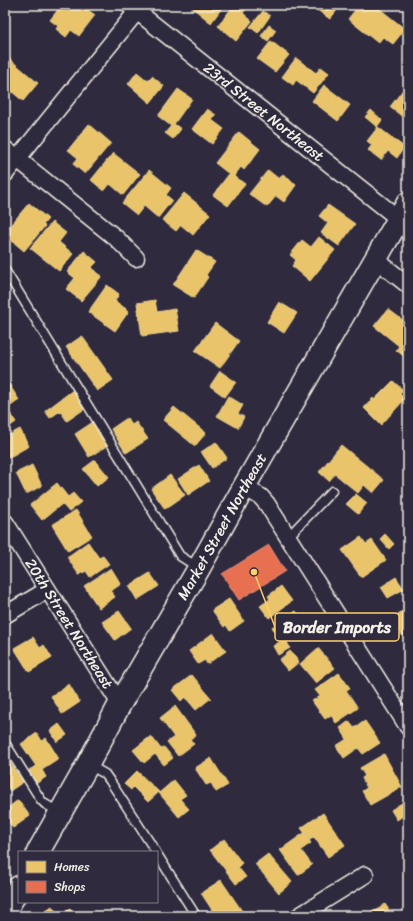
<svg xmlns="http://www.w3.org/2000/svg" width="413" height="921" font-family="Sriracha,sans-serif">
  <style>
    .homes { fill: #e9c46a; stroke: #ecd290 }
    .shops { fill: #e76f51; stroke: #eb967e }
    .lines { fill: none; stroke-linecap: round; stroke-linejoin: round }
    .service-casing { stroke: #f4f1e8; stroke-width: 11 }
    .minor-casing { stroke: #f4f1e8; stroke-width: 19 }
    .primary-casing { stroke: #f4f1e8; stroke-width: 25 }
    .service { stroke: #2f2a3d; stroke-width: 8 }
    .minor { stroke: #2f2a3d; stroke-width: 16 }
    .primary { stroke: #2f2a3d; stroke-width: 22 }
    .labels { text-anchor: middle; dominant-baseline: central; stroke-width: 4; stroke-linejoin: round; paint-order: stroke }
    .street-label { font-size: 15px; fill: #f4f1e8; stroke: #2f2a3d }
    .leader { fill: none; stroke: #ffd166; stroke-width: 1.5 }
    .callout-dot { fill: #ffd166; stroke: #2f2a3d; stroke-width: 1.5 }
    .callout { fill: #2f2a3d; stroke: #ffd166; stroke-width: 1.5 }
    .callout-label { font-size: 16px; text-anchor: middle; font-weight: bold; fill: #f4f1e8 }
  </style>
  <rect width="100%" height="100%" fill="#2f2a3d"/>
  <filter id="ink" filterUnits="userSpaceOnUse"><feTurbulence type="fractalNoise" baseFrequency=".025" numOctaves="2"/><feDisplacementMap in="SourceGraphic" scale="8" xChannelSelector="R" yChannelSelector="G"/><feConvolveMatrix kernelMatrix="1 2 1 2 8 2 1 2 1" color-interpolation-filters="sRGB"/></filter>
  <g filter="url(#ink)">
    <!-- homes -->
    <path class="homes" d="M71,5H74L78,8L81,5L95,15L79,36L71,30L66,37L56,29L58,26L50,20L60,7L66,12Z
      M189,5H224L211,23Z
      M234,5H249L243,13L252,21L236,41L218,26Z
      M315,5H341L330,19L313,7Z
      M359,5H375L405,29L393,44L383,37L378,43L348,19Z
      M263,11L270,16L258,33L250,27Z
      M269,25L276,30L268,41L261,36Z
      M271,41L289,55L275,72L257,59Z
      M6,56L38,83L23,101L5,86Z
      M296,58L316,73L321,67L329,73L313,93L296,80L293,85L282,77Z
      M137,72L148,81L152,76L164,86L150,103L128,84Z
      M408,83V121L390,107Z
      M324,85L350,105L338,121L312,101Z
      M178,89L192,99L174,124L181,129L173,139L165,133L171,126L158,116Z
      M207,109L216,115L212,120L224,129L212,144L192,129Z
      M371,110L382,120L377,127L365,117Z
      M89,124L111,143L85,174L73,164L78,158L68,150Z
      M378,127L404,147L397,158L388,151L381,160L368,150L372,145L367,141Z
      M239,132L260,149L244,170L241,167L234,176L245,184L228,206L213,195L229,174L215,163Z
      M113,153L140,174L123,195L110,184L104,191L91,180Z
      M149,170L171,188L166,195L172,200L158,218L144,206L137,215L122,203Z
      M268,170L279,179L283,174L296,185L284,202L276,196L267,207L249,194Z
      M184,193L210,214L193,235L181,225L176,231L162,220Z
      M29,203L48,219L43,225L45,226L24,251L5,235V232Z
      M328,205L355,224L339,246L321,233L328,223L319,216Z
      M52,222L66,233L59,242L73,254L59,271L30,248Z
      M319,237L335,250L310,281L292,266L296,260L290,255L302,240L311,247Z
      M196,250L215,262L206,275L208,277L194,298L173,285Z
      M84,251L97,262L91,268L102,276L81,301L66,289L75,278L67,272Z
      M107,285L119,294L115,301L129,311L115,331L88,312Z
      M155,300L157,312L175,309L179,331L142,336L137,303Z
      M279,302L297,313L284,333L267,322Z
      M388,309L408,324V354L405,357L396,350L399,346L374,326Z
      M215,323L239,341L220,368L195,351Z
      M82,336L113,380L97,391L66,347Z
      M220,371L236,382L225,397L210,386Z
      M7,381L19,400L8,408L5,404V383Z
      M393,381L403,390L400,394L405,399L381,425L364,408L373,398L374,400Z
      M73,390L86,408L67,421L60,411L50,418L45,411Z
      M228,396L243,405L238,414L244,417L238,428L217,416Z
      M174,407L206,433L195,446L163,420Z
      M7,409L16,422L5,430V410Z
      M127,418L132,425L136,422L148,439L126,453L111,429Z
      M93,422L108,445L89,457L75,434Z
      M20,429L29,446L8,458L5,452V437Z
      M216,442L227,458L212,468L201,452Z
      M341,445L384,480L373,493L364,485L358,493L335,474L329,481L319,472Z
      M95,460L109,477L97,486L83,469Z
      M32,465L42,486L26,494L16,473Z
      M199,465L209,481L188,495L178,479Z
      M170,475L185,495L165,509L151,489Z
      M57,483L68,497L73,493L81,502L69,512L62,504L42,520L30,505Z
      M356,494L367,503L358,514L346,504Z
      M76,510L92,536L68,551L52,525Z
      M385,534L394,544L389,549L380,539Z
      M361,537L366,544L372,540L386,560L361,577L342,550Z
      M88,542L99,558L103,556L109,564L90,577L86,571L79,575L67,557Z
      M111,568L121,584L111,591L115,597L99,608L84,586Z
      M150,573L159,586L137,600L129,586Z
      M396,577L404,589L388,598L381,587Z
      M281,586L292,601L269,618L260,606L270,599L268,596Z
      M229,599L244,621L230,631L226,625L224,627L212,610Z
      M408,607V637L405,639L391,619Z
      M119,611L131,628L115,640L102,622Z
      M296,611L304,624L297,629L300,634L287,642L290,648L278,655L273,646L281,641L272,627Z
      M213,633L226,651L207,664L205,660L198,664L189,651Z
      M33,637L40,648L44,645L52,658L29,672L14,648Z
      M318,648L335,668L316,683L300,664Z
      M290,651L299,662L288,671L279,660Z
      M339,673L350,688L346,690L358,708L336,723L331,715L325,719L312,701L320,696L315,690Z
      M192,675L211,698L196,710L185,697L181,701L172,690Z
      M69,684L80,702L62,714L51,696Z
      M175,706L196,735L190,739L194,744L178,756L167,742L174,737L160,718Z
      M349,721L354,728L365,721L380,743L363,754L358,748L344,758L336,746L347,739L340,728Z
      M59,724L67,735L57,742L50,731Z
      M37,733L42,741L46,738L59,759L42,770L46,777L37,783L29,770L36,766L21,744Z
      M151,736L161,749L164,747L173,758L164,765L155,754L144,763L133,750Z
      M384,754L402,787L370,805L362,791L367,788L362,778L365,776L360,768Z
      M211,758L228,785L216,792L211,783L206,785L195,768Z
      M10,763L23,782L10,791L5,783V766Z
      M137,771L159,792L148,802L133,787L131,790L124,784Z
      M174,780L186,795L180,799L189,809L179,817L159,793Z
      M408,799V821L404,815L397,820L391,810Z
      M18,800L30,816L13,828L5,817V810Z
      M323,813L345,845L328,857L314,837L310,840L301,828Z
      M304,833L311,843L301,850L312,865L298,875L280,850Z
      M224,839L242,863L238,867L246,877L236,884L210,850Z
      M268,854L292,882L279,893L255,864Z
      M221,880L244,914L241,916H216L201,893Z
      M385,904L393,916H365L375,909L376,911Z
      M52,906L59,916H43L41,914Z
      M70,909L74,916H63L62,914Z"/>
    <!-- shops -->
    <path class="shops" d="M269,545L285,571L239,600L222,574Z"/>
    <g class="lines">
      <!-- service casing -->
      <g class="service-casing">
        <path id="service" d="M5,270L180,556L199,568
          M288,537L332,491
          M5,743L41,800L45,804L59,812
          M89,765L105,774L110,781L156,852
          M157,854L196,916"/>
      </g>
      <!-- minor casing -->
      <g class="minor-casing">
        <g id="minor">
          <path id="s1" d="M129,5L399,219"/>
          <path d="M5,149L116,238L136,258"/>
          <path d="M5,174L142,5"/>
          <path d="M375,259L408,285"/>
          <path d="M244,487L261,497L267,504L408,727"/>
          <path id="s2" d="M5,522L120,704"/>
          <path d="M5,615L47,590"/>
          <path d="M299,916L365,875"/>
        </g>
      </g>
      <!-- primary casing -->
      <g class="primary-casing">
        <g id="primary">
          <path id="s3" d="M38,852L88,764L120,704L199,568L244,487L408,203"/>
          <path d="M5,912L19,887"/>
        </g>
      </g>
      <!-- service -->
      <use href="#service" class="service"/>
      <!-- minor -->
      <use href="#minor" class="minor"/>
      <!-- primary -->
      <use href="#primary" class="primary"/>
    </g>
  </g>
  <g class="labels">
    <!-- street labels -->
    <g class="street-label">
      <text stroke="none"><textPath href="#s1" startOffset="172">23rd Street Northeast</textPath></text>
      <text stroke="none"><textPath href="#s3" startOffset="374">Market Street Northeast</textPath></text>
      <text stroke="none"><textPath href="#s2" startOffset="120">20th Street Northeast</textPath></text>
    </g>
  </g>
  <!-- callouts -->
  <path class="leader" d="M254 572L275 627"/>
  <circle class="callout-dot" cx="254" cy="572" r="4"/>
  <rect class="callout" x="275" y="613" width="124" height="28" rx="4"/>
  <g class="callout-label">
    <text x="337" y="633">Border Imports</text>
  </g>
  <!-- margin -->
  <rect width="413" height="921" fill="none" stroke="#2f2a3d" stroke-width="20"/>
  <rect x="10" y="10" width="393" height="901" fill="none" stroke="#f4f1e8" stroke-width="1.5" filter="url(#ink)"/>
  <!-- legend -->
  <rect x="18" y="851" width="140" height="52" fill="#2f2a3d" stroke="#7e7a81"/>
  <rect x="26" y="861" width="20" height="12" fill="#e9c46a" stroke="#7e7a81"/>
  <text x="54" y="871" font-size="12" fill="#f4f1e8">Homes</text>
  <rect x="26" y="881" width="20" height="12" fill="#e76f51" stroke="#7e7a81"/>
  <text x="54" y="891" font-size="12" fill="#f4f1e8">Shops</text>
</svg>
